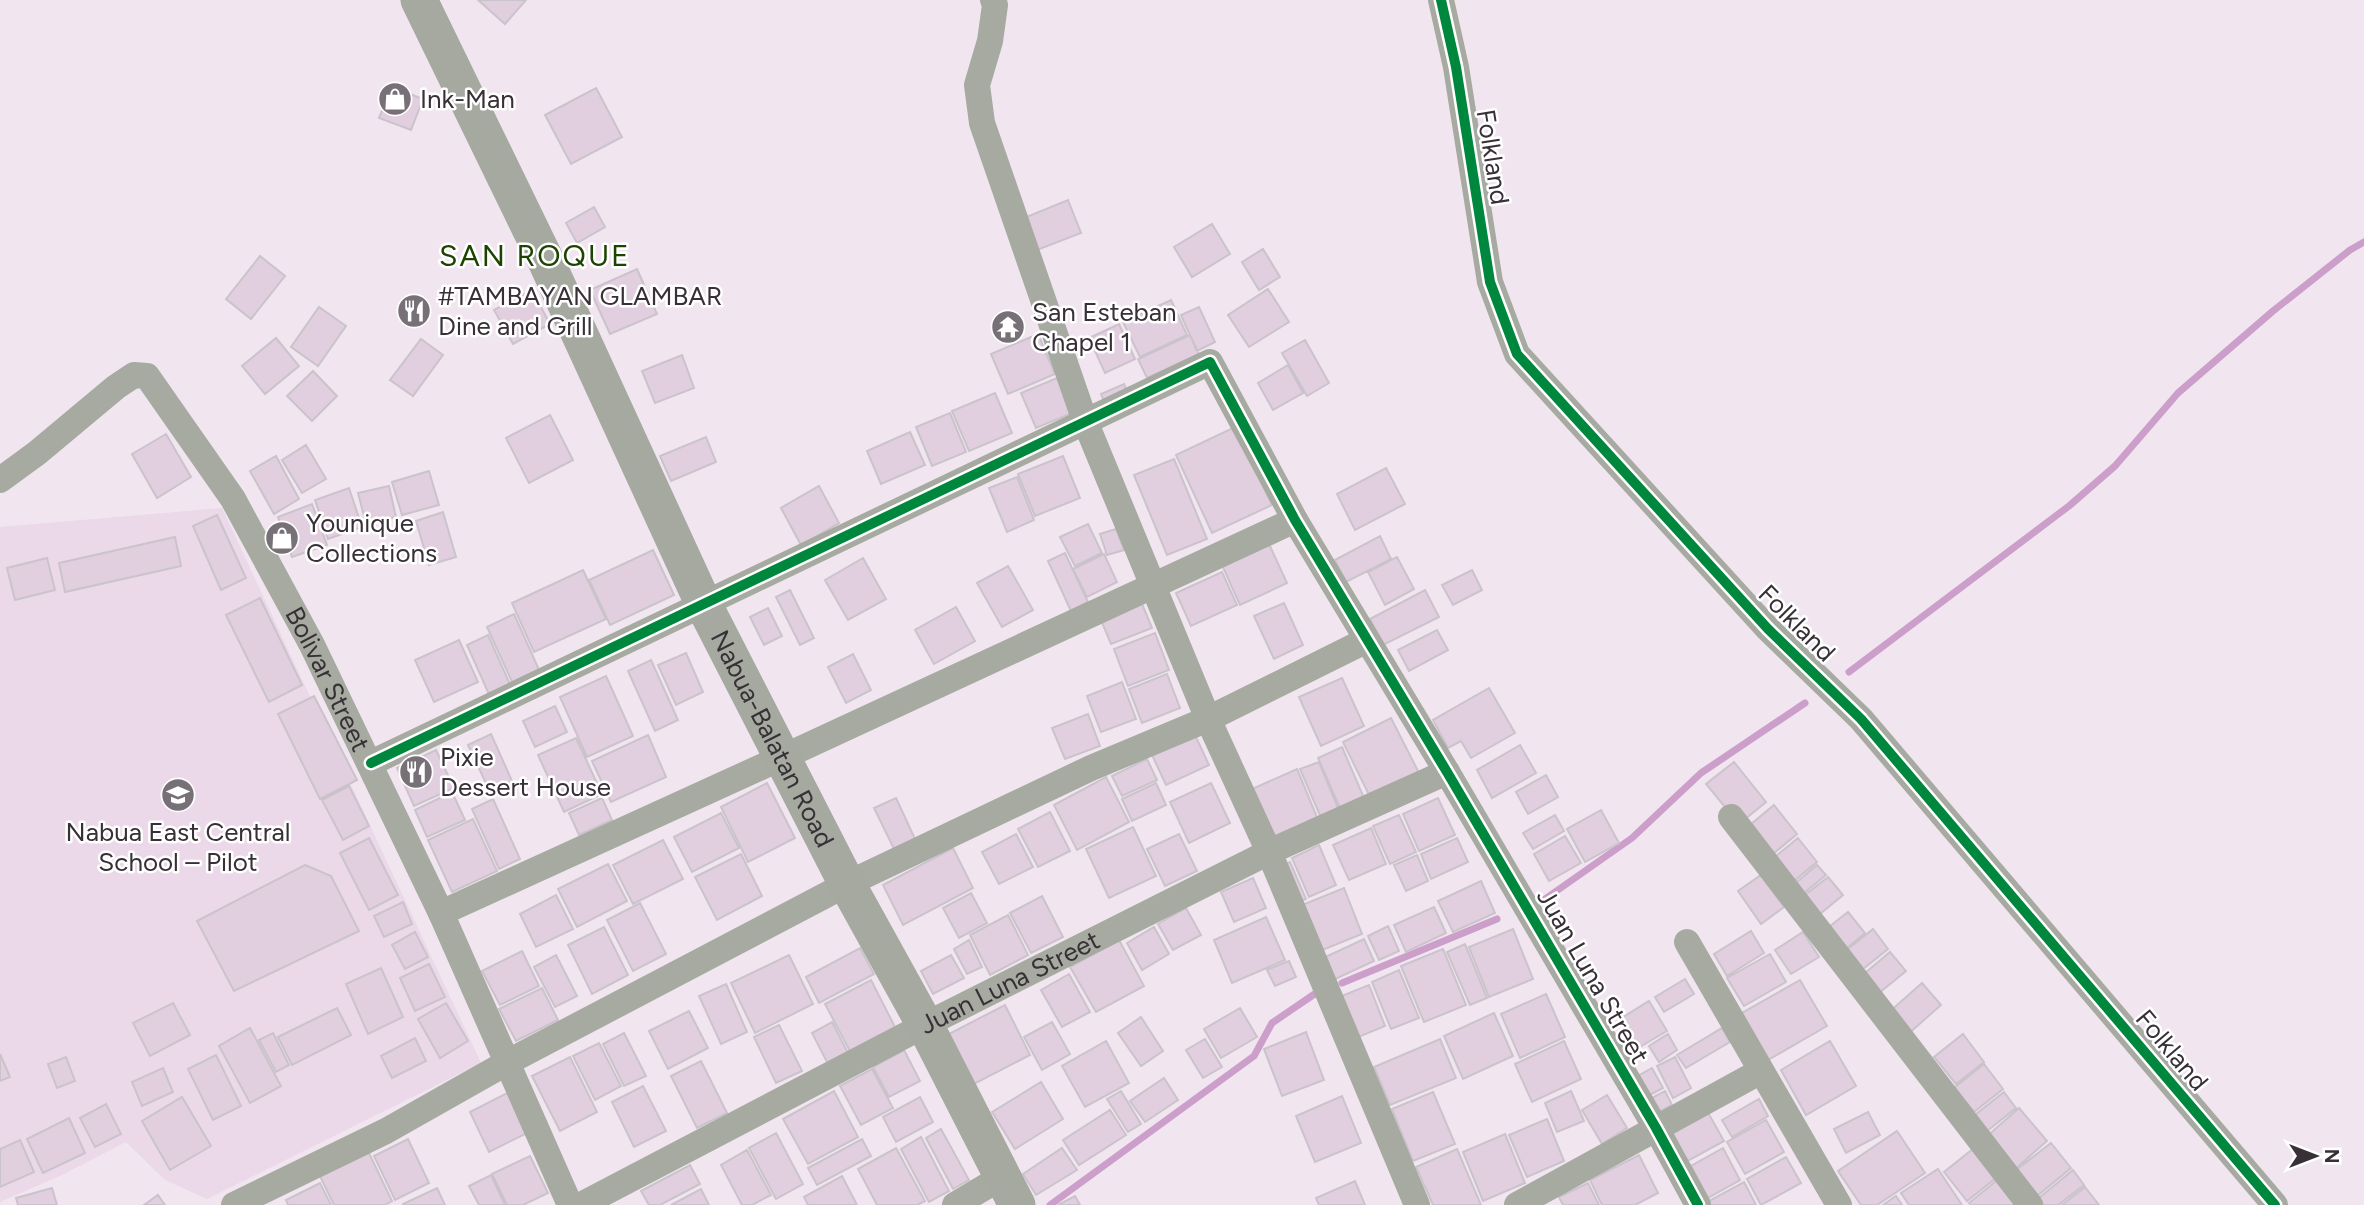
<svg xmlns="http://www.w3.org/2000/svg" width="2364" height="1205" font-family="Figtree,sans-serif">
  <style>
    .built { fill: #ebd8e9 }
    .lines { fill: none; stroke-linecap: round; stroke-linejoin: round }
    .stream { stroke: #cc9eca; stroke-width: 7 }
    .building { fill: #e1cfdf; stroke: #cbc3cb; stroke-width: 2 }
    .street { stroke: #a6aaa1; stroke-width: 26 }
    .secondary { stroke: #a5a9a0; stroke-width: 37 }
    .cycleway-casing { stroke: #fff; stroke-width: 15 }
    .cycleway { stroke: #00873e; stroke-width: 10 }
    .labels { text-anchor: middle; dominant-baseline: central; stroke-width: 5; stroke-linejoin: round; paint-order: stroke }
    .poi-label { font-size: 26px; fill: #373036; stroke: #fff; text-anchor: start }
    .street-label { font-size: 26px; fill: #373036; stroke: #fff }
    .quarter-label { font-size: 30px; letter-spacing: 2px; fill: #1d4301; stroke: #fff }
  </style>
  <rect width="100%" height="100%" fill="#f1e6f0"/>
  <!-- built -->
  <path class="built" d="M222,508L481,1063L207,1199L165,1180L126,1142L62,1175L0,1202V527Z"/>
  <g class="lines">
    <!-- stream -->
    <path class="stream" d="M1849,672L2069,506L2115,466L2178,393L2273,311L2350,250L2364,242
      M1545,899L1632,838L1701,773L1805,703
      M1342,983L1497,919
      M1050,1205L1254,1056L1272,1023L1316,993"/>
  </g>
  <!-- building -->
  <path class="building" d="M478,0H526L505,24Z
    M392,87L423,99L411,130L379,118Z
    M596,88L622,137L571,164L545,115Z
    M1068,200L1081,233L1037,250L1024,218Z
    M594,207L605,227L577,243L566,223Z
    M1212,224L1230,254L1192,277L1174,247Z
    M1263,249L1280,277L1259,290L1242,262Z
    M260,256L285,276L251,319L226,299Z
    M637,269L657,314L610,334L590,290Z
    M1268,289L1289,322L1249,347L1228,315Z
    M532,290L550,324L513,344L494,310Z
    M1171,300L1187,335L1140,357L1123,322Z
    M319,307L346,326L318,366L291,347Z
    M1199,307L1215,342L1197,351L1181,315Z
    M1119,324L1135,359L1105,373L1089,338Z
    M1038,334L1055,374L1008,394L991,354Z
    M1190,335L1199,354L1147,378L1138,359Z
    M276,338L299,366L265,394L242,366Z
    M421,339L443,355L413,396L390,380Z
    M1305,340L1329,383L1307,396L1282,353Z
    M682,355L694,388L655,403L642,371Z
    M1288,365L1303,393L1273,410L1258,383Z
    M313,371L337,396L312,421L287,396Z
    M1057,378L1072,413L1036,428L1021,393Z
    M1124,384L1130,398L1107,408L1101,394Z
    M995,393L1012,433L969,451L952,411Z
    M950,413L966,452L932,466L916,427Z
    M550,415L573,460L529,483L506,438Z
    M1235,427L1272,505L1212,533L1176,455Z
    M910,432L925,465L881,484L867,451Z
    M166,434L191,477L157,498L132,454Z
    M706,437L716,462L671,481L660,456Z
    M306,445L326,479L302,493L282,460Z
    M276,456L299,499L274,514L250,471Z
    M1063,456L1080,498L1035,516L1018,474Z
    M1174,459L1207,539L1167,555L1134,475Z
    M1386,468L1405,504L1355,530L1337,494Z
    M429,471L439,505L402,515L392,482Z
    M1017,477L1034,520L1007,532L989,488Z
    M389,486L396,517L366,524L358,493Z
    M819,486L839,523L801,545L781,508Z
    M349,488L362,527L328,539L315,500Z
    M312,504L327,545L292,557L278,517Z
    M443,512L456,557L429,565L416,521Z
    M217,515L246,578L221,590L193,526Z
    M1088,524L1102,553L1075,566L1060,537Z
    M1116,529L1124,550L1107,555L1100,534Z
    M1380,536L1391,559L1346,582L1335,560Z
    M175,537L181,566L65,592L59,563Z
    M1269,544L1287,583L1240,605L1222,565Z
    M653,550L674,595L610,625L589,580Z
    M1065,553L1088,602L1071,611L1048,561Z
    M1104,554L1117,582L1087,597L1073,569Z
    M1397,557L1414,589L1385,605L1368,572Z
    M47,558L55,590L15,600L7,568Z
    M863,558L886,599L848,620L825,580Z
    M1008,566L1033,610L1002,627L977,583Z
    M583,570L606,619L534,652L512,603Z
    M1472,570L1482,590L1453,605L1442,585Z
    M1222,572L1237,605L1191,626L1176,593Z
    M790,590L814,638L800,645L776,597Z
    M1425,590L1439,617L1383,645L1370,619Z
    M260,598L302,685L269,702L226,615Z
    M1284,603L1303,645L1274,659L1254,616Z
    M1142,604L1152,628L1111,644L1101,620Z
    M956,607L975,641L934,664L915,630Z
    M768,608L782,636L764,645L750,617Z
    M514,614L540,672L513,684L487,627Z
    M1437,630L1448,650L1409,671L1398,650Z
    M1155,633L1169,670L1128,686L1114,649Z
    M488,635L512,689L491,699L467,645Z
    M459,640L478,682L434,702L415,660Z
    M686,653L703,692L676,705L658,665Z
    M853,654L871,690L846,703L828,667Z
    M651,660L678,720L655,731L628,671Z
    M1167,674L1180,708L1142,723L1129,689Z
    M606,676L633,736L587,757L560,697Z
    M1342,678L1364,726L1321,746L1299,697Z
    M1122,682L1136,719L1101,732L1087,696Z
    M1489,688L1515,733L1471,758L1461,741L1448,748L1433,720Z
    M314,696L357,780L320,799L278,714Z
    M555,706L567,732L535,747L523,721Z
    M1088,714L1100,746L1065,759L1052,728Z
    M1391,718L1419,773L1370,797L1343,742Z
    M491,734L512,781L490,792L468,745Z
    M648,735L666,777L611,802L592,761Z
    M1195,735L1209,765L1166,785L1152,755Z
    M576,738L602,794L564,812L538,755Z
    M1520,745L1536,773L1492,798L1477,770Z
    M1342,747L1364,798L1340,808L1318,758Z
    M436,750L454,788L414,806L397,768Z
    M1147,759L1157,780L1122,796L1112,776Z
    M1319,762L1340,813L1322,820L1300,769Z
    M1734,762L1766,802L1739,824L1706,784Z
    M1297,769L1319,822L1274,841L1252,789Z
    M1546,775L1558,797L1528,814L1516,792Z
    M1106,777L1129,822L1077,850L1054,805Z
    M767,783L795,838L748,862L721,807Z
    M1156,783L1166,805L1132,821L1122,799Z
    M1211,783L1230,823L1189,843L1170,802Z
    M349,786L369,826L343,840L322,800Z
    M452,792L465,820L427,837L415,810Z
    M602,798L612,820L579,835L569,813Z
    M896,798L916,841L895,851L874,808Z
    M1438,798L1455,835L1419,851L1403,814Z
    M493,799L520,859L499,869L472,809Z
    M1774,805L1797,834L1767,859L1744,830Z
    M1601,810L1619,843L1585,862L1567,829Z
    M1050,812L1070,851L1038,867L1018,829Z
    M721,813L739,848L692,872L674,837Z
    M1399,815L1416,852L1390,864L1373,826Z
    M1555,815L1564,831L1533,849L1523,833Z
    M473,819L497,871L452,892L428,840Z
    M1133,827L1156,876L1109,898L1086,849Z
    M1371,828L1386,864L1349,880L1333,845Z
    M1016,834L1033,867L999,884L982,852Z
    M1179,834L1197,871L1165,886L1147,849Z
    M1565,836L1581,863L1549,881L1534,854Z
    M369,838L398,895L369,910L340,853Z
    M1457,838L1468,862L1431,879L1421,854Z
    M1798,838L1817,862L1789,885L1770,861Z
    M663,840L683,879L633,904L613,865Z
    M1319,845L1336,885L1309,897L1292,858Z
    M953,848L973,888L903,925L883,885Z
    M741,854L762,896L717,920L695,877Z
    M1417,855L1428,881L1406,891L1394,865Z
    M1290,862L1306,899L1293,904L1277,868Z
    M608,864L627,901L577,927L558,889Z
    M305,865L331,876L359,931L234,991L197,921Z
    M1817,865L1826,875L1799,897L1791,887Z
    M1761,875L1784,907L1761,924L1738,891Z
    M1828,877L1843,895L1815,918L1800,899Z
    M1253,878L1266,908L1234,922L1221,892Z
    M1481,881L1495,913L1453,932L1438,901Z
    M1344,888L1362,934L1320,951L1302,905Z
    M971,893L987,923L959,938L943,908Z
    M556,895L573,929L536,947L520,914Z
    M1042,896L1063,937L1031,953L1010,913Z
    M403,902L412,924L384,937L374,916Z
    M640,903L666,954L633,971L607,920Z
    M1434,907L1446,933L1406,952L1394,925Z
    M1186,908L1201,935L1173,950L1158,924Z
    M1848,912L1865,933L1841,953L1824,931Z
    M1008,915L1028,955L990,975L970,935Z
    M1266,917L1285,960L1232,983L1214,940Z
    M1388,926L1399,951L1379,960L1368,936Z
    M604,927L628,975L592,994L568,945Z
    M1154,927L1169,954L1142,970L1127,943Z
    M1513,929L1533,979L1489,997L1469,947Z
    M1873,929L1888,949L1858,973L1843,953Z
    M1751,931L1764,953L1727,976L1714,954Z
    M415,932L428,957L405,969L392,945Z
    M1803,932L1819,957L1791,974L1775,950Z
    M1364,939L1374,961L1331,981L1321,959Z
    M969,940L982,967L967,974L954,949Z
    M1119,940L1144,986L1096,1012L1070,967Z
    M1465,944L1487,998L1470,1005L1447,952Z
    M860,948L874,974L819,1003L806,977Z
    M1443,949L1466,1005L1424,1022L1401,966Z
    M522,951L539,986L500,1005L482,971Z
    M1890,952L1906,971L1879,993L1864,974Z
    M1770,954L1786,982L1744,1006L1727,978Z
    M556,955L577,996L555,1007L534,967Z
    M789,955L813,1004L755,1033L731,983Z
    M951,955L964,978L933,994L921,971Z
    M1289,961L1296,977L1275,986L1267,970Z
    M429,964L445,997L415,1011L400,978Z
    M381,968L403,1017L368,1034L346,984Z
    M1399,970L1419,1018L1391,1029L1372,982Z
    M1069,974L1090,1012L1062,1027L1041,990Z
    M1685,979L1694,994L1664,1012L1655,997Z
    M871,980L897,1031L852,1055L825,1004Z
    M1800,980L1827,1026L1768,1060L1742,1013Z
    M1922,983L1941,1005L1907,1035L1888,1013Z
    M726,984L747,1032L721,1044L699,996Z
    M1369,985L1385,1026L1356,1038L1339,997Z
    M542,988L558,1020L516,1041L499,1009Z
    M1546,994L1565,1037L1520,1058L1501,1014Z
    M1649,1001L1667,1031L1638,1048L1620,1019Z
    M173,1003L190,1035L150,1056L133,1023Z
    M446,1003L468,1041L440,1058L418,1019Z
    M1005,1005L1030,1055L974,1084L949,1034Z
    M337,1008L351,1035L292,1065L278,1037Z
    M1240,1008L1257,1037L1221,1058L1204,1029Z
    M689,1011L708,1048L668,1069L649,1031Z
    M1494,1013L1513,1056L1463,1079L1444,1036Z
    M1141,1017L1163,1051L1141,1066L1118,1033Z
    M832,1022L848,1053L828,1064L812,1033Z
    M1052,1022L1070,1054L1042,1070L1024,1037Z
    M779,1025L802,1071L776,1083L754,1037Z
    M250,1028L281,1086L250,1103L219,1046Z
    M1722,1028L1730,1042L1686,1068L1677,1055Z
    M1306,1032L1324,1080L1282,1096L1264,1049Z
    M273,1033L289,1065L276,1072L259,1040Z
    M624,1033L646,1076L624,1086L603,1044Z
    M1668,1034L1677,1050L1659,1062L1649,1046Z
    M1963,1034L1984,1062L1956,1084L1934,1057Z
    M415,1038L426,1061L392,1078L381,1056Z
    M1205,1039L1222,1067L1203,1078L1186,1050Z
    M1440,1039L1456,1078L1390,1105L1374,1067Z
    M1106,1041L1129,1083L1085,1107L1062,1066Z
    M1564,1041L1581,1079L1532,1102L1515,1064Z
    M1830,1041L1856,1086L1806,1115L1781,1070Z
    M599,1043L621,1086L595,1100L573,1056Z
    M904,1050L920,1081L889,1097L873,1067Z
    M0,1054L10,1077L0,1081Z
    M216,1055L241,1106L213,1120L188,1069Z
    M66,1057L75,1081L57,1088L48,1064Z
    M570,1057L597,1112L560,1131L532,1076Z
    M1675,1057L1691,1088L1673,1098L1657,1066Z
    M701,1061L727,1113L697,1128L671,1076Z
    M1984,1064L2003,1089L1974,1112L1954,1088Z
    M163,1068L173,1092L142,1106L132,1082Z
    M1652,1068L1663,1088L1646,1097L1636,1077Z
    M872,1069L893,1108L861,1125L840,1086Z
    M1164,1078L1178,1100L1145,1122L1130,1101Z
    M1041,1082L1063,1119L1015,1149L992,1112Z
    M643,1086L666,1131L634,1147L612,1102Z
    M834,1091L858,1137L808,1164L783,1119Z
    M1121,1091L1141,1124L1128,1132L1107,1099Z
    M1571,1091L1584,1121L1557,1132L1545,1103Z
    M1665,1091L1672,1105L1653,1115L1646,1101Z
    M509,1092L529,1132L489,1152L470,1112Z
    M1433,1092L1455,1144L1413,1161L1392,1109Z
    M2004,1092L2016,1108L1987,1131L1975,1115Z
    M1607,1095L1627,1128L1602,1144L1582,1110Z
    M1342,1096L1361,1143L1315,1162L1296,1116Z
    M182,1097L211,1146L170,1170L142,1121Z
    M920,1097L933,1122L896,1142L883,1117Z
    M1759,1099L1768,1116L1732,1137L1722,1120Z
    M106,1104L121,1134L95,1147L80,1118Z
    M2019,1108L2047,1141L2014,1170L1986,1137Z
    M1706,1109L1724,1141L1684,1163L1666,1131Z
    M1110,1110L1126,1135L1079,1165L1063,1140Z
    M1868,1112L1880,1135L1846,1153L1834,1129Z
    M69,1118L85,1153L43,1173L27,1139Z
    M1547,1119L1564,1161L1527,1177L1509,1135Z
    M1766,1120L1784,1152L1745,1174L1727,1142Z
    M941,1129L969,1180L953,1189L926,1138Z
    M1897,1131L1925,1173L1877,1205H1861L1838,1171Z
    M776,1133L803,1184L776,1199L749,1148Z
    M1505,1134L1525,1183L1483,1201L1463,1152Z
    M921,1137L949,1191L929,1202L901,1149Z
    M408,1139L429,1183L395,1200L374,1156Z
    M862,1139L871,1156L817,1185L808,1168Z
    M20,1140L34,1172L0,1187V1149Z
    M2051,1143L2071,1168L2037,1196L2016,1170Z
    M1978,1145L2001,1174L1967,1201L1944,1172Z
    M896,1148L925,1201L917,1205H877L858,1169Z
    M1062,1148L1077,1170L1036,1195L1023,1174Z
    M1723,1148L1740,1180L1708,1198L1691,1166Z
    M1457,1149L1481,1205H1433L1416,1167Z
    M747,1150L771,1195L752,1205H742L721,1165Z
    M369,1153L392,1201L385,1205H334L320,1176Z
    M1639,1155L1658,1193L1635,1205H1602L1590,1180Z
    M530,1156L548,1193L523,1205H507L492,1174Z
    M1786,1157L1801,1183L1761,1205L1747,1179Z
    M690,1165L700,1184L660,1205H649L641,1191Z
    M1938,1169L1962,1205H1909L1901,1193Z
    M2073,1170L2084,1185L2058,1205H2044L2039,1198Z
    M491,1175L505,1205H479L469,1186Z
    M842,1176L857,1205H808L804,1197Z
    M2001,1177L2016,1205H1971L1969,1203Z
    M1355,1181L1365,1205H1319L1316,1198Z
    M1744,1182L1756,1205H1709L1707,1202Z
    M320,1183L331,1205H288L286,1200Z
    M1588,1183L1599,1205H1563L1559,1197Z
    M2085,1187L2099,1205H2062Z
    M52,1188L57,1205H18L16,1198Z
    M437,1188L445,1205H404L403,1204Z
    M701,1189L709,1205H671Z
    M158,1195L165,1205H144Z
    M1075,1196L1080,1205H1058Z
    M1896,1196L1902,1205H1883Z"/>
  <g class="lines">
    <!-- street -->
    <g class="street">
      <path d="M993,0L995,5L990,41L977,85L982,123L1085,421L1208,719L1269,852L1417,1205"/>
      <path d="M1441,0L1456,67L1490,282L1517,354L1768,629L1861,719L2275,1205"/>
      <path id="s1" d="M0,480L37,453L116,387L134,375L147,376L233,499L312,645L441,913L570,1205"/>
      <path d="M371,763L1210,362L1295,520L1447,772L1656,1128L1698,1205"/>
      <path d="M1731,817L2030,1205"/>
      <path d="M441,913L781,758L1295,520"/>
      <path d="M1687,942L1839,1205"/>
      <path d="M234,1205L386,1131L508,1062L847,884L1091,768L1208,719L1367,640"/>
      <path id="s2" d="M581,1205L925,1025L1269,852L1447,772"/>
      <path d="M955,1205L1002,1177"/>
      <path d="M1517,1205L1761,1071"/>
    </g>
    <!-- secondary -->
    <path class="secondary" id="s3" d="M419,0L547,263L704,605L847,884L925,1025L1017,1205"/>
    <!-- cycleway casing -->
    <g class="cycleway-casing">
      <path id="cycleway" d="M1441,0L1456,67L1490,282L1517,354L1768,629L1861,719L2275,1205
        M371,763L1210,362L1295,520L1447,772L1656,1128L1698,1205"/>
    </g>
    <!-- cycleway -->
    <use href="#cycleway" class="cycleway"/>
  </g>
  <!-- icons -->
  <defs>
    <g id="shop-disc" transform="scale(1.75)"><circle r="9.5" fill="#787077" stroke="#fff"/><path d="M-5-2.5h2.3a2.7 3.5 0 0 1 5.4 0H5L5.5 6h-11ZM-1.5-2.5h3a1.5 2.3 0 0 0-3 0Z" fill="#fff"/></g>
    <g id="restaurant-disc" transform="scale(1.75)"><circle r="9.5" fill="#787077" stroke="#fff"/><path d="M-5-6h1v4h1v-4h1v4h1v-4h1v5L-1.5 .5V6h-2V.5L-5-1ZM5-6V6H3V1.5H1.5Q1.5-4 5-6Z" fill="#fff"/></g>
    <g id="temple-disc" transform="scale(1.75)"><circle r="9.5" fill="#787077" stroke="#fff"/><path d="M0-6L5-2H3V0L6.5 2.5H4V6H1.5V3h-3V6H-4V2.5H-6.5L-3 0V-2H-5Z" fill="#fff"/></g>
    <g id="school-disc" transform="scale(1.75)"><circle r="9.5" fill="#787077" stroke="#fff"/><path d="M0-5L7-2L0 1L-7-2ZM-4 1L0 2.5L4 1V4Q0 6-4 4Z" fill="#fff"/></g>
  </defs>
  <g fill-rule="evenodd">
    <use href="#shop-disc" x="395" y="99"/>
    <use href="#restaurant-disc" x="414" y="311"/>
    <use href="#temple-disc" x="1008" y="327"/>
    <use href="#shop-disc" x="282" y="538"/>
    <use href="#restaurant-disc" x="416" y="772"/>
    <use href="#school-disc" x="178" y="795"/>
  </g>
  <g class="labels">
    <!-- poi labels -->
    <g class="poi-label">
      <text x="420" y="99">Ink-Man</text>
      <text x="438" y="296">#TAMBAYAN GLAMBAR<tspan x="438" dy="30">Dine and Grill</tspan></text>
      <text x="1032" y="312">San Esteban<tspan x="1032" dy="30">Chapel 1</tspan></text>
      <text x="306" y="523">Younique<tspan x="306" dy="30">Collections</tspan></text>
      <text x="440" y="757">Pixie<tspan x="440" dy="30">Dessert House</tspan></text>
      <text x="178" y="832" text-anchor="middle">Nabua East Central<tspan x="178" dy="30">School – Pilot</tspan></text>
    </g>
    <!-- street labels -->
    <g class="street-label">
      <text transform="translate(1493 157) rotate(81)">Folkland</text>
      <text transform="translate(1797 623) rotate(45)">Folkland</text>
      <text stroke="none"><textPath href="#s1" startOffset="537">Bolivar Street</textPath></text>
      <text stroke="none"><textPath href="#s3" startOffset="819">Nabua-Balatan Road</textPath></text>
      <text transform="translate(1593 976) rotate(60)">Juan Luna Street</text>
      <text stroke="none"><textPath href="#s2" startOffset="483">Juan Luna Street</textPath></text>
      <text transform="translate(2172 1050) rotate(50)">Folkland</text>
    </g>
    <!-- quarter labels -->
    <g class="quarter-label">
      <text x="535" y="255">SAN ROQUE</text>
    </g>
  </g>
  <!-- north arrow -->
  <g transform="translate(2315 1156) rotate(90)" stroke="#ffffff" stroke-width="5" paint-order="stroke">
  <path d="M0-5L12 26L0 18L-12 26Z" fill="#373036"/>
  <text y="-10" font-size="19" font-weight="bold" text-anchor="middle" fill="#373036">N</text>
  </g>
</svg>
